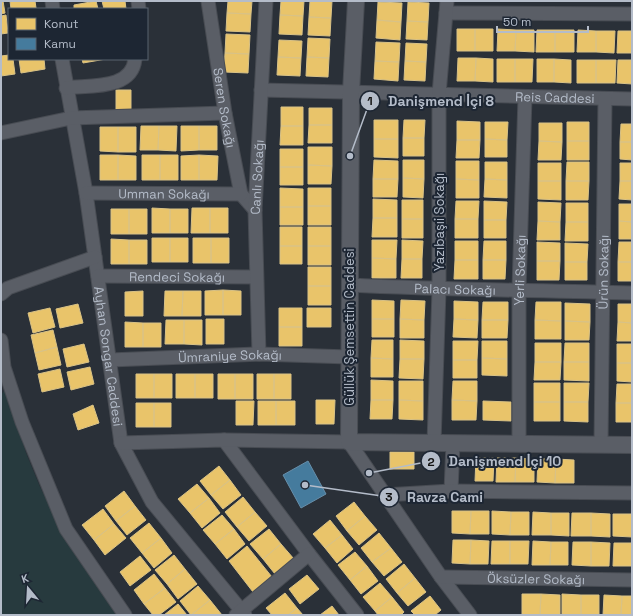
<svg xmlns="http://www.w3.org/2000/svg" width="633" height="616" font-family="'Space Grotesk',sans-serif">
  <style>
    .green { fill: #273a3e }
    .homes { fill: #e9c46a; stroke: #d9c286 }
    .public { fill: #457b9d; stroke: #668eaa }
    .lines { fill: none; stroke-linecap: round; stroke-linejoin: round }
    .minor-casing { stroke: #484c53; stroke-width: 15 }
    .tertiary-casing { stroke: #484c53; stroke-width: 18 }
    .minor { stroke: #5a5e66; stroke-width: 13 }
    .tertiary { stroke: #5a5e66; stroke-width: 16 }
    .labels { text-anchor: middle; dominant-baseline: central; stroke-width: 4; stroke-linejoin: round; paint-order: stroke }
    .street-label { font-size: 13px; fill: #b4bcc9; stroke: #1d2633 }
    .leader { fill: none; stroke: #b4bcc9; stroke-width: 1.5 }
    .callout-dot { fill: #b4bcc9; stroke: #1d2633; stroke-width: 1.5 }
    .mark-label { font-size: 12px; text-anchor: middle; font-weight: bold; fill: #111 }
    .callout-label { font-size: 14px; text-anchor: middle; font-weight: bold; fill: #b4bcc9; stroke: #1d2633; stroke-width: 4; stroke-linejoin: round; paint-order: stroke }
  </style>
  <rect width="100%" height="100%" fill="#2a3038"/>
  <!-- green -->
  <path class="green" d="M6,388L26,453L40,487L71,549L120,615H1V395Z"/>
  <!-- homes -->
  <path class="homes" d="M1,1H3L5,13L1,14Z
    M10,1H35L36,8L11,9Z
    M96,1L98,9H74V5Z
    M102,1H125L126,9H104Z
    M228,1H252L251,14L227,13Z
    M281,1H304L303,16L280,15Z
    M310,1H332L331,18L309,17Z
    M378,2L402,3L401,22L377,20Z
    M408,2L429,3L428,22L407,21Z
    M227,13L251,14L250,32L226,31Z
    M6,15L8,33L1,34V16Z
    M280,15L303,16L302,35L279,34Z
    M309,17L331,18L330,36L308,35Z
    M377,20L401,22L400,40L376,38Z
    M407,21L428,22L427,40L406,39Z
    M457,29H475V51H457Z
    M475,29H493V51H475Z
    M498,29L516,30L515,51H497Z
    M516,30H534V52L515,51Z
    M537,30H555V52H536Z
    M555,30H574V52H555Z
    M578,30L596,31V52H577Z
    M596,31H615L614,53L596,52Z
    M618,31H632V53H617Z
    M226,34L250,35L249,54L225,53Z
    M308,38L330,39L329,58L307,57Z
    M279,40L302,41L301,58L278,57Z
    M376,42L400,43L399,62L375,61Z
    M406,43L427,44L426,62L405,61Z
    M225,53L249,54L248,73L224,72Z
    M9,55V59H13L15,74L1,76V56Z
    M278,57L301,58L300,76L277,75Z
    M307,57L329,58L328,77L306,76Z
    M458,58H476L475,81H457Z
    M476,58L493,59V82L475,81Z
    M19,59H44L45,69L21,73Z
    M82,59H106L83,63Z
    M497,59H515V82H497Z
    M515,59H533L532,82H515Z
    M537,59H554V82H537Z
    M554,59L571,60V83L554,82Z
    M577,60H596V83H577Z
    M596,60H616L615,83H596Z
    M618,60H632V84L617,83Z
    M375,61L399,62L398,81L374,79Z
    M405,61L426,62L425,81L404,80Z
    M116,90H131V110H116Z
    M281,107H303V126H281Z
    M309,108H332V125H309Z
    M374,120H398V139H374Z
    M404,120H425L424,138H403Z
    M457,121L480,122V140H457Z
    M485,122H508L507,140L485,139Z
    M567,122H589V141H567Z
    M539,123H562V142L539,141Z
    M621,124H632V142H620Z
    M309,125H332V143H308Z
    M141,126H159L158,150H140Z
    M159,126H177L176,151L158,150Z
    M181,126H199V150L181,151Z
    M199,126H217V150H199Z
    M281,126H303V145H280Z
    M100,127H118V152L100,151Z
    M118,127H136V152H118Z
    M403,138H424V156H403Z
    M374,139H398V158L374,157Z
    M485,139L507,140V157H485Z
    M457,140H480L479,158H456Z
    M539,141L562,142L561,160H538Z
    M567,141H589V160H567Z
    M620,142H632V160L620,159Z
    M308,147H332V166L308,165Z
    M280,149H303V167H280Z
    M100,155H118V180H100Z
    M118,155L136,156V180H118Z
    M142,155H160V180H142Z
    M160,155H178V180H160Z
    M199,155L218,156L217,180H199Z
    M199,155V180H181V156Z
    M374,160L398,161V179H373Z
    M403,160H424V179L403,178Z
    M456,161H479V180L456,179Z
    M485,162H507V180L485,179Z
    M567,162H589V181H566Z
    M538,163H561V181H538Z
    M620,163H632V181H620Z
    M308,165L332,166L331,184H308Z
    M280,167H303V185H280Z
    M403,178L424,179L423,198L403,197Z
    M373,179H398L397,197H373Z
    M456,179L479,180V198H456Z
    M485,179L507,180V198L484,197Z
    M538,181H561V200L538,199Z
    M566,181H589L588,200H566Z
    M620,181H632V200L619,199Z
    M280,188L303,189V207H280Z
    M308,188H331V206H308Z
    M373,199L397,200V218H373Z
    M402,200H423V219H402Z
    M456,201H479L478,219H455Z
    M484,201L507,202L506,220H484Z
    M538,202L561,203L560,222L538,221Z
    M566,203H588V222H566Z
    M619,204H632V222L619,221Z
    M308,206H331V225H308Z
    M280,207H303V225H280Z
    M152,208L170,209V233H152Z
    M192,208H210V233H191Z
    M210,208H228V233H210Z
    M111,209H129V234H111Z
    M129,209H147V234H129Z
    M170,209H188V233H170Z
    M373,218H397V237H372Z
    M402,219H423V238H402Z
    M455,219H478V238H455Z
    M484,220H506V238H484Z
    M538,221L560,222V240H537Z
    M619,221L632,222V239H619Z
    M566,222H588V241H565Z
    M280,227H302V246H280Z
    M308,227H331V246H308Z
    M152,238H170V262H152Z
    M170,238H188V262H170Z
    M193,238H211V263H193Z
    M211,238H229V263H211Z
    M111,239L129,240V264H111Z
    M129,240H147V264H129Z
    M372,240H397L396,259L372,258Z
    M402,240L423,241L422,259H402Z
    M455,241H478V260H455Z
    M484,241H506V260H483Z
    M537,242L560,243V261H537Z
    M619,242H632V262H618Z
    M565,243L588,244L587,262H565Z
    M280,246H302V264H280Z
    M308,246H331V265H308Z
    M372,258L396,259V278H372Z
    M402,259H422V278H401Z
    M455,260H478V279H454Z
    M483,260H506L505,279H483Z
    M537,261H560L559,280H537Z
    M565,262H587V280H565Z
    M618,262H632V281H618Z
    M308,267H331V286H308Z
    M308,286H331V305H308Z
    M223,290V315H205V291Z
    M223,290L241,291V315H223Z
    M143,291V316H125V292Z
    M165,291H183L182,316H164Z
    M183,291H201V316H182Z
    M372,300L394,301V319H372Z
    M401,300L425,301L424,320L400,319Z
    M454,301L478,302V320L454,319Z
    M483,302H508V320H482Z
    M536,302H561V321L535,320Z
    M565,303L590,304V322L565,321Z
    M78,304L83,323L60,328L56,309Z
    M618,304H632V323L618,322Z
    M50,308L55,327L33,333L28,313Z
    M279,308H302V327H279Z
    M307,308H331V327H307Z
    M206,319H224V344H206Z
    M372,319H394V337H372Z
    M400,319L424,320V338H400Z
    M454,319L478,320L477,338L453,337Z
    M166,320H184V344H165Z
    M184,320H202V345L184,344Z
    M482,320H508L507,338H482Z
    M535,320L561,321V339H535Z
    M565,321L590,322L589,340H565Z
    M125,322L143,323V347H125Z
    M618,322L632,323V341H617Z
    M143,323H161V347H143Z
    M279,327H302V346H279Z
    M53,330L57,347L35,353L31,335Z
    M372,340H393V359L371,358Z
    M400,340L424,341V359H400Z
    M453,341H478L477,360H453Z
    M482,341H507V359L482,358Z
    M535,343H561V362H535Z
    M565,343H589V362H564Z
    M84,344L89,362L67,367L63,349Z
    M617,344H632V363H617Z
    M57,347L61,365L39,370L35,353Z
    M371,358L393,359V377H371Z
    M482,358L507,359V376L482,375Z
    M400,359H424L423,379L399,378Z
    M453,360H477V378H453Z
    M535,362H561L560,380H534Z
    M564,362H589V381L564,380Z
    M617,363H632V382L617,381Z
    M90,367L94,384L71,390L67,372Z
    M60,369L64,387L42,392L38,374Z
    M136,374H154V398H136Z
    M154,374H172V398H154Z
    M176,374H195V398H176Z
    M195,374H213V398H195Z
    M218,374H235V399H218Z
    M235,374H253V399H235Z
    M257,374H274V399H257Z
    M274,374H291V399H274Z
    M371,380L393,381V400H371Z
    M399,381H423V401L399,400Z
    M453,381H477V401L452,400Z
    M534,383H560V402H534Z
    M564,383H589L588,402H564Z
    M617,384H632V403H616Z
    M316,400H335L334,424H316Z
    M371,400H393L392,419H370Z
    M399,400L423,401V420L399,419Z
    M452,400L477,401L476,420H452Z
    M236,401H254L253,425H236Z
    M258,401H276V425H258Z
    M276,401H295V425H276Z
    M483,401L511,402V421L483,420Z
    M534,402H560V421H534Z
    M564,402H588V422L564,421Z
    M136,403H154V427H136Z
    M154,403H171V427H154Z
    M616,403H632V422H616Z
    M93,405L99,423L78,430L73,414Z
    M390,452H414V469H390Z
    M476,458H494L493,481H475Z
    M497,458H516L515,482H496Z
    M516,458L534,459V482H515Z
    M538,459H556L555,483L537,482Z
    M556,459L574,460V483H555Z
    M219,466L230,480L211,495L200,481Z
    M230,480L241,495L223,509L211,495Z
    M197,484L209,498L190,513L178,499Z
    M124,491L135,506L116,521L105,506Z
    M243,497L255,512L237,527L225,512Z
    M209,498L220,513L202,528L190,513Z
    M354,502L365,516L347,531L336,516Z
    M135,506L146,520L127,535L116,521Z
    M103,509L114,524L94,540L82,525Z
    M452,511H471L470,534L452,533Z
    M471,511H489V534H470Z
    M492,511L511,512L510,535L492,534Z
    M255,512L267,526L249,541L237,527Z
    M511,512H529V535H510Z
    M533,512L551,513V535H532Z
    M551,513H569V536L551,535Z
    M572,513H591V536H571Z
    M591,513L610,514V537L591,536Z
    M613,514H632V537L613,536Z
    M222,515L234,529L215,544L203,530Z
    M365,516L377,530L359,545L347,531Z
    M330,520L342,535L325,548L313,534Z
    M149,523L161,538L142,553L130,538Z
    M114,524L126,538L105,555L94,540Z
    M234,529L245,544L227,559L215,544Z
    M269,529L281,544L263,559L250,544Z
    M379,533L391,548L372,562L361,548Z
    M342,535L353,549L337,563L325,548Z
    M161,538L172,553L154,568L142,553Z
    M453,540H471L470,564L452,563Z
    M471,540L489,541L488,564H470Z
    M492,541H510V564H491Z
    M510,541H529L528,564H510Z
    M533,541L551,542L550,565H532Z
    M551,542H568V565H550Z
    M573,542H591V566L572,565Z
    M591,542L610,543L609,566H591Z
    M614,543H632V566H613Z
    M281,544L294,559L275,574L263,559Z
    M247,546L272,577L253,592L229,561Z
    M391,548L402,562L384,576L372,562Z
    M355,552L367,566L350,580L338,565Z
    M174,555L185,569L167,584L155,570Z
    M140,556L151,570L130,586L120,572Z
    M404,564L415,578L397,593L386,579Z
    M367,566L378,581L361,594L350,580Z
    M185,569L197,584L178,599L167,584Z
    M154,574L165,588L144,604L134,590Z
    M307,575L319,589L300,604L289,589Z
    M415,578L426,592L408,606L397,593Z
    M380,583L392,597L375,611L363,597Z
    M198,586L210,600L191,615L180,601Z
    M165,588L176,602L159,615H153L144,604Z
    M285,593L297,608L288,615H272L266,608Z
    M522,594H541L540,615H522Z
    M541,594L560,595V615H540Z
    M562,594L581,595V615H562Z
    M581,595H599V615H581Z
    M604,595L622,596L621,615H603Z
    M430,596L441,610L435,615H415L411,611Z
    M622,596H632V615H621Z
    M392,597L404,612L401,615H378L375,611Z
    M210,600L222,615H191Z
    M178,604L187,615H164Z
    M332,606L339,615H320Z
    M297,608L303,615H288Z"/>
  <!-- public -->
  <path class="public" d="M308,461L326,494L301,508L283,475Z"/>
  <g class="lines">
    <!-- minor casing -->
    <g class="minor-casing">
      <g id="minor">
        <path d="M52,1L53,9"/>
        <path d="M138,1L139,9"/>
        <path id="s1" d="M208,1L225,113L241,194L255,210"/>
        <path d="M446,13L632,14"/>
        <path id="s2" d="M62,59L86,193L121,443L152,502L245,615"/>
        <path d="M66,88C90,85 132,90 135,59"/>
        <path id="s3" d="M261,90L632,99"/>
        <path d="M1,133L71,118L225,113"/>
        <path id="s4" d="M86,193L241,194"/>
        <path id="s5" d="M98,276L256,277"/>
        <path id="s6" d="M350,285C444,290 538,290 632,293"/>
        <path d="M1,294L8,288L95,257"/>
        <path d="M1,340L4,367L22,422L66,529L125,615"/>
        <path id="s7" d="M259,354L255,210L266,1"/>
        <path id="s8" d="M110,360L259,354L349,357"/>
        <path d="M224,440L309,554L357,615"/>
        <path d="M121,443L224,440L349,442L441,577L470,615"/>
        <path d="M434,443L439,290V94L447,1"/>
        <path id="s9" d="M519,444V289L525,97"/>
        <path id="s10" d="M601,445L605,99"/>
        <path d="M451,491L453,443"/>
        <path d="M385,495L451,491L632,493"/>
        <path id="s11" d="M441,577L632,580"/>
        <path d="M236,615L309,554"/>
      </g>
    </g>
    <!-- tertiary casing -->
    <g class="tertiary-casing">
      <path id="tertiary" d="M356,1L351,92L349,442L632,445"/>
    </g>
    <!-- minor -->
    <use href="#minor" class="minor"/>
    <!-- tertiary -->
    <use href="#tertiary" class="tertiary"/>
  </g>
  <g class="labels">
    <!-- street labels -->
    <g class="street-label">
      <text stroke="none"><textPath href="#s3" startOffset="294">Reis Caddesi</textPath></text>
      <text stroke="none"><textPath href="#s1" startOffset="108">Seren Sokağı</textPath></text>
      <text stroke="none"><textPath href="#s7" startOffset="177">Canlı Sokağı</textPath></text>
      <text stroke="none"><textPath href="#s4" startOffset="78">Umman Sokağı</textPath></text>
      <text transform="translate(439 222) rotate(-90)">Yazıbaşıi Sokağı</text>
      <text stroke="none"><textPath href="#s9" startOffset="174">Yerli Sokağı</textPath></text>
      <text stroke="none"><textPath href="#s10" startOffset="173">Ürün Sokağı</textPath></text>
      <text stroke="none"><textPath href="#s5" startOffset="79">Rendeci Sokağı</textPath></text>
      <text stroke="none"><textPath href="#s6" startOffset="105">Palacı Sokağı</textPath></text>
      <text transform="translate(349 327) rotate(-90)">Güllük Şemsettin Caddesi</text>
      <text stroke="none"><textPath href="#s2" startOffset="301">Ayhan Songar Caddesi</textPath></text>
      <text stroke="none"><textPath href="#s8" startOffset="120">Ümraniye Sokağı</textPath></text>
      <text stroke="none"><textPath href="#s11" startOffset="95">Öksüzler Sokağı</textPath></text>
    </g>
  </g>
  <!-- callouts -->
  <path class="leader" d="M350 156L370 101M369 473L431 461M305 485L389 497"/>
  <g class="callout-dot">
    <circle cx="350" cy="156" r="4"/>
    <circle cx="369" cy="473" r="4"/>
    <circle cx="305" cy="485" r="4"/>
    <circle cx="370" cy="101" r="10"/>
    <circle cx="431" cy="461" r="10"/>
    <circle cx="389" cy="497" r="10"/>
  </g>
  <g class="mark-label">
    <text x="370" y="105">1</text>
    <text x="431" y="466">2</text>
    <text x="389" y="501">3</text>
  </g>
  <g class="callout-label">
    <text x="441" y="106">Danişmend İçi 8</text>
    <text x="505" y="466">Danişmend İçi 10</text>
    <text x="445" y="502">Ravza Cami</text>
  </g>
  <!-- border -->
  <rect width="633" height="616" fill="none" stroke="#b4bcc9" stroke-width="4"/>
  <!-- legend -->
  <rect x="8" y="8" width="140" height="52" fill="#1d2633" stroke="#59626f"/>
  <rect x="16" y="18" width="20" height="12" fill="#e9c46a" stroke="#59626f"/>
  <text x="44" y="28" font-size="12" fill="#b4bcc9">Konut</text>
  <rect x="16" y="38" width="20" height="12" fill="#457b9d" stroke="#59626f"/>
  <text x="44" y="48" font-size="12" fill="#b4bcc9">Kamu</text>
  <!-- north arrow -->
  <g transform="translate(28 588) rotate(342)" stroke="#1d2633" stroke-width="3" paint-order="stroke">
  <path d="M0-3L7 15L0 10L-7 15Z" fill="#b4bcc9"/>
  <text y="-6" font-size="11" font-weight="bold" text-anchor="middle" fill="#b4bcc9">K</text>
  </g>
  <!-- scale -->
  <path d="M497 26v6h91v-6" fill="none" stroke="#b4bcc9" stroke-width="2"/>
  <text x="503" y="26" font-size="12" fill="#b4bcc9" stroke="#1d2633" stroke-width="3" paint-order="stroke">50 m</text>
</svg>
